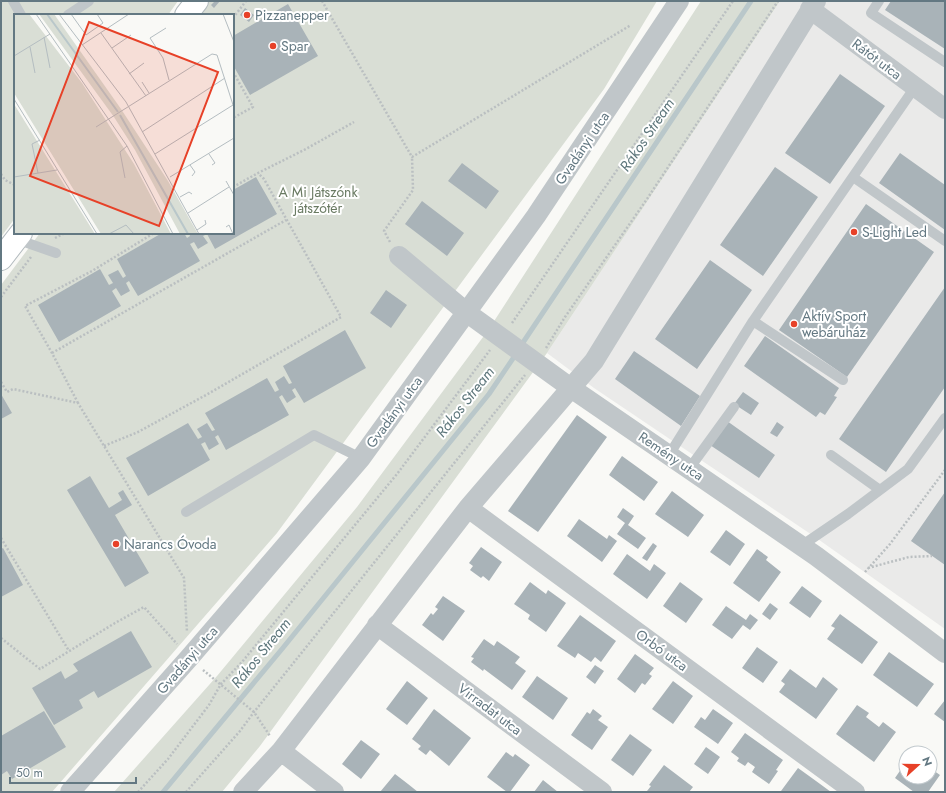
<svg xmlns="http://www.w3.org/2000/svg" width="946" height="793" font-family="Jost,sans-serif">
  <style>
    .built { fill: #eaeae9 }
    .green { fill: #d9ded5 }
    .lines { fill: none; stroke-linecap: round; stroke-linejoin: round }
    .stream { stroke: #b9c7ca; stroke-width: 5 }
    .building { fill: #a9b3b8 }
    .secondary-casing { stroke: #b2babe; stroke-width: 24 }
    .path { stroke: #babfc1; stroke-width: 2.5; stroke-dasharray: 2 2; stroke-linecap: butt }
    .lane { stroke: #c0c6c9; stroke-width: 10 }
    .street { stroke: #c0c6c9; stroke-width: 20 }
    .secondary { stroke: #fff; stroke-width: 22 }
    .poi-dot { fill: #e74128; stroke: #fff; stroke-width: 1.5 }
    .labels { text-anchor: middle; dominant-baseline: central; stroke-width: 4; stroke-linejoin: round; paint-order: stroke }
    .poi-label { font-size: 14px; fill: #637882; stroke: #fff; text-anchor: start }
    .street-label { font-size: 14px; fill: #637882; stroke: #fff }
    .park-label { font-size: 14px; fill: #697a62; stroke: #fff }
    .water-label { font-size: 15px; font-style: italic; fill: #5e777c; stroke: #fff }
    .inset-river { fill: none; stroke: #b9c7ca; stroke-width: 2 }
    .inset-road { fill: none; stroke: #b4bdc1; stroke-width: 1 }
    .view { fill: #e74128; fill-opacity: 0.15; stroke: #e74128; stroke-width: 2 }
    .inset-edge { fill: none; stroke: #637882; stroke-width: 2 }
  </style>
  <rect width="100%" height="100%" fill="#f9f9f6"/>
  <!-- built -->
  <path class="built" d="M780,1H945V629L815,537L594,388L547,353Z"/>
  <!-- green -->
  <path class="green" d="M1,1H178L168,15H15V218L1,237Z
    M206,1H657L604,89L277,533L52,792H1V285L40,233H233V15H196Z
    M701,1H780L547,353L260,746L222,792H114L217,676L357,507L489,329Z"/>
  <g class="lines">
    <!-- stream -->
    <path class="stream" d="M520,347L751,1
      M163,792L282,649L489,394L516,354"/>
  </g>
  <!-- building -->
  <path class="building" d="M215,1H220L214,8L211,5Z
    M891,1H945V49L885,10Z
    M288,4L318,56L250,95L233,65V36Z
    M245,8L254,15L249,22L240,15Z
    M840,74L885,106L830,184L785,153Z
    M900,153L945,185V230L879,183Z
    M462,163L499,191L486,209L448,181Z
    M775,167L818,197L763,276L720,245Z
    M256,177L277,214L215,249L207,234L203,236L208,243L198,249L194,242L190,244L200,261L138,296L129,281L126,283L130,291L121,296L116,288L112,291L121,306L59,342L38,305L100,269L109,285L113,283L108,275L118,270L123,278L126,276L117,259L162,233H184L187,238L190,236L189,233H233V190Z
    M422,201L464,233L447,256L405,224Z
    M866,204L934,252L847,377L779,330Z
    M710,260L752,290L697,369L655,339Z
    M945,287V387L886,472L839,439Z
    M386,290L407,305L391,328L370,313Z
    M345,330L366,368L304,403L295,388L292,390L296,397L287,403L282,395L279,397L289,415L226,450L218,435L215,437L219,444L209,450L205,442L201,444L210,460L148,496L126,458L188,423L198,439L202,437L197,429L207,423L212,431L215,430L205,413L267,378L275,392L279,390L275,382L284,376L289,384L292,383L283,366Z
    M765,336L839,388L834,396L837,397L825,415L820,412L816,417L744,366Z
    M634,351L700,396L681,426L615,379Z
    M743,392L759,403L751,415L734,404Z
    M1,394L12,413L1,419Z
    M577,415L607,437L538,532L508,511Z
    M727,421L775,455L759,478L710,445Z
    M777,422L784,427L777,437L770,433Z
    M622,456L658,482L644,501L609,475Z
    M90,476L109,508L122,500L118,493L123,490L132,505L115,515L149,573L125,587L67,490Z
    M672,491L704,515L688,537L655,514Z
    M945,492V565L911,541Z
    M623,508L634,516L628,525L646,538L638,549L617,534L625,523L617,517Z
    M579,519L607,539L609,535L617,541L602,562L567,536Z
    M726,530L745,544L730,566L710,552Z
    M653,543L657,546L647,561L642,558Z
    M481,547L502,562L489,581L483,576L481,578L470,570L473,566L469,563Z
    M3,548L23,585L1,597V549Z
    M757,549L768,557L766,560L781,572L759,602L733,583Z
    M627,554L650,571L654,564L666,573L647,599L613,574Z
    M530,582L546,594L548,590L566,603L546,632L528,619L530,615L514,604Z
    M680,582L703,599L686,623L663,606Z
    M802,586L822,601L810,618L789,603Z
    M443,596L465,611L443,641L422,625L431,613L433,615L438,609L435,607Z
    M770,603L778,609L770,620L762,614Z
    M726,606L746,620L750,614L758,620L750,630L743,625L732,639L712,625Z
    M840,614L878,642L862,664L827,639L835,628L831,626Z
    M580,615L616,641L601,662L595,657L591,662L578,653L575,658L557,646Z
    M131,631L152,667L98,698L94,691L79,700L83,708L54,725L32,688L61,671L65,679L78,671L73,664Z
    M484,639L494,646L497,641L520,657L515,663L526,671L512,690L484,669L483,671L471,662L474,658L471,657Z
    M757,647L778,662L763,683L742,668Z
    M889,652L934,684L917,707L873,675Z
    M635,654L654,668L649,674L652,676L645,685L642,683L635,693L617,679Z
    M595,665L604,671L595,684L586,677Z
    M790,669L816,688L823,677L838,689L816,719L779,692L785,684L781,681Z
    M537,676L568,698L553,720L522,697Z
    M407,681L428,698L407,725L386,709Z
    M673,681L693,696L673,724L652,709Z
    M945,700V722L934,714Z
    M857,705L869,713L866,717L879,727L883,722L896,732L874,762L836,734Z
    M434,709L471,738L449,766L430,750L426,755L418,749L421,746L412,739Z
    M593,709L602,716L598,720L608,727L592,750L571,735L587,712L590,714Z
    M713,709L733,723L718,744L694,727L701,717L705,720Z
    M44,711L66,747L12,779L7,771L1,775V736Z
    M745,733L783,760L776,770L778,771L769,784L752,772L755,767L748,762L745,766L737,761L739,758L731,752Z
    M630,734L652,750L633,776L611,760Z
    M361,740L380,754L361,779L342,764Z
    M706,747L720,757L708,774L694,764Z
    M506,752L513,757L515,754L530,765L510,792H507L487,777Z
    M906,762V777H930V768L940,775L928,792H914L895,778Z
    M664,765L693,787L689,792L647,791L651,786L649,785Z
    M798,768L816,781L831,792H783L781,791Z
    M395,774L408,784L418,792H380Z
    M543,780L558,792H534Z"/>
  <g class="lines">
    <!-- secondary casing -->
    <g class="secondary-casing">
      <path id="secondary" d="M186,15L197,1
        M1,259L21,233"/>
    </g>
    <!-- path -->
    <path class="path" d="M322,1L412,157L631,25
      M233,18L246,1
      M233,72L253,107L233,118
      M1,174L5,180L15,185
      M233,187L258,173L304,150L354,122
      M55,238L65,233
      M390,242L384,231L413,190L412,157
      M1,297L31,257
      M512,323L733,1
      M546,348L565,317L647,199L778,1
      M52,353L286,220
      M1,382L7,392L13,389L78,403L184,578L187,632
      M78,403L52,353L25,306L92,271L154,233
      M104,446L138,432L206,395L341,317L264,179L258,173
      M1,538L69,651
      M868,568L909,557L932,556
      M865,572L890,544L945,470
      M1,638L40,669L115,623L144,607L177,644
      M203,670L254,712L270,736
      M138,792L168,759L209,705L221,684L242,662L397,474L490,350
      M186,792L240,731L254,712L525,375"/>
    <!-- lane -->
    <path class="lane" d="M13,1L21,15
      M879,1L871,13L945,62
      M68,15L89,1
      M853,177L945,241
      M16,239L56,253
      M753,321L843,380
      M669,455L753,321L915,87
      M831,455L880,490
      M689,469L734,407
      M186,512L314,435L361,458
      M801,546L848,514L908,469L945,418"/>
    <!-- street -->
    <path class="street" d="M810,9L945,109
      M399,256L466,312L571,388L816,556L945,653
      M468,508L855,792
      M377,625L602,792
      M281,751L334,792
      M70,792L189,658L361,458L536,216L679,1
      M243,792L281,751L468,508L594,361L816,1"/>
    <!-- secondary -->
    <use href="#secondary" class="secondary"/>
  </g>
  <!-- markers -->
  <g class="poi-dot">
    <circle cx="247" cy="15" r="4"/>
    <circle cx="273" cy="46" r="4"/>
    <circle cx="854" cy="232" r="4"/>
    <circle cx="794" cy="324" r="4"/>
    <circle cx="116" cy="544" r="4"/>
  </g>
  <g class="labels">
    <!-- poi labels -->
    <g class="poi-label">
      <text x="255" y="15">Pizzanepper</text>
      <text x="281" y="46">Spar</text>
      <text x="862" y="232">S-Light Led</text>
      <text x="802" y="316">Aktív Sport<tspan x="802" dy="16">webáruház</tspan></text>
      <text x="124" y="544">Narancs Óvoda</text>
    </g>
    <!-- street labels -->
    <g class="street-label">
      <text transform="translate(877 59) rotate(37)">Rátót utca</text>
      <text transform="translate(582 148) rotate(-56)">Gvadányi utca</text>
      <text transform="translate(394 412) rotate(-54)">Gvadányi utca</text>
      <text transform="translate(671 456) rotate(34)">Remény utca</text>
      <text transform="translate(662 650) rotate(36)">Orbó utca</text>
      <text transform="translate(187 660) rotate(-49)">Gvadányi utca</text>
      <text transform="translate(490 709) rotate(37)">Virradat utca</text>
    </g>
    <!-- park labels -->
    <g class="park-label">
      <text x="318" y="192">A Mi Játszónk<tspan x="318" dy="16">játszótér</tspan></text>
    </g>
    <!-- water labels -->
    <g class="water-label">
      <text transform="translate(647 135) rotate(-56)">Rákos Stream</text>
      <text transform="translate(465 402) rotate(-52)">Rákos Stream</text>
      <text transform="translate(261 653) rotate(-51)">Rákos Stream</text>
    </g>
  </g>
  <!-- overview -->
  <g transform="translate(14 14)">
    <rect width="220" height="220" fill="#f9f9f6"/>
    <path d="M0,0H15L68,69L120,150L157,220H87L0,79ZM25,0H40L107,95L154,167L184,220H166L121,136L100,103ZM0,90L41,156L81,220H0Z" fill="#d9ded5"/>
    <path class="inset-river" d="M33,0L104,98M106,101L174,220"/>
    <path class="inset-road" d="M22,0L113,132L159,220M45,0L112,88L185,220M57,0L72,21L89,9L83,0M209,0L220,28M152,14L136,24L149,44L155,66M87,19L132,82M30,23L36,54M68,31L115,0M16,33L21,59M98,34L117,21M0,42L36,20M115,60L130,49M128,68L135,79M0,85L83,220M82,113L198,40L203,41L220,94M128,118L211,64M141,140L219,91M195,140L201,149L198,151M176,151L181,158L178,162M24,159L18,130L26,126M0,163L43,156M156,163L220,124M111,164L106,138L113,132M212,167L220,181M166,183L175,178L178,180M174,199L215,173M212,213L215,211L219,220M183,216L192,210L191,206M95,220L112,211L120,220"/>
    <path class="view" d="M75,8L204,58L145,212L16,162Z"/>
    <rect width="220" height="220" class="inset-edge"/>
  </g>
  <!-- border -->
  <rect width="946" height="793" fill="none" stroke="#637882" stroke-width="4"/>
  <!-- north arrow -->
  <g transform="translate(918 765) rotate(69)"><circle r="19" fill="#ffffff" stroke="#c1c9cd"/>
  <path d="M0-3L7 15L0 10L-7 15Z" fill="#e74128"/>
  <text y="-6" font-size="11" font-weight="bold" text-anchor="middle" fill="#637882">N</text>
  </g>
  <!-- scale -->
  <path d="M10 777v6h126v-6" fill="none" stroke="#637882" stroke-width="2"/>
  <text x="16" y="777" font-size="12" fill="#637882" stroke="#ffffff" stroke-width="3" paint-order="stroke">50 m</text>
</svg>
